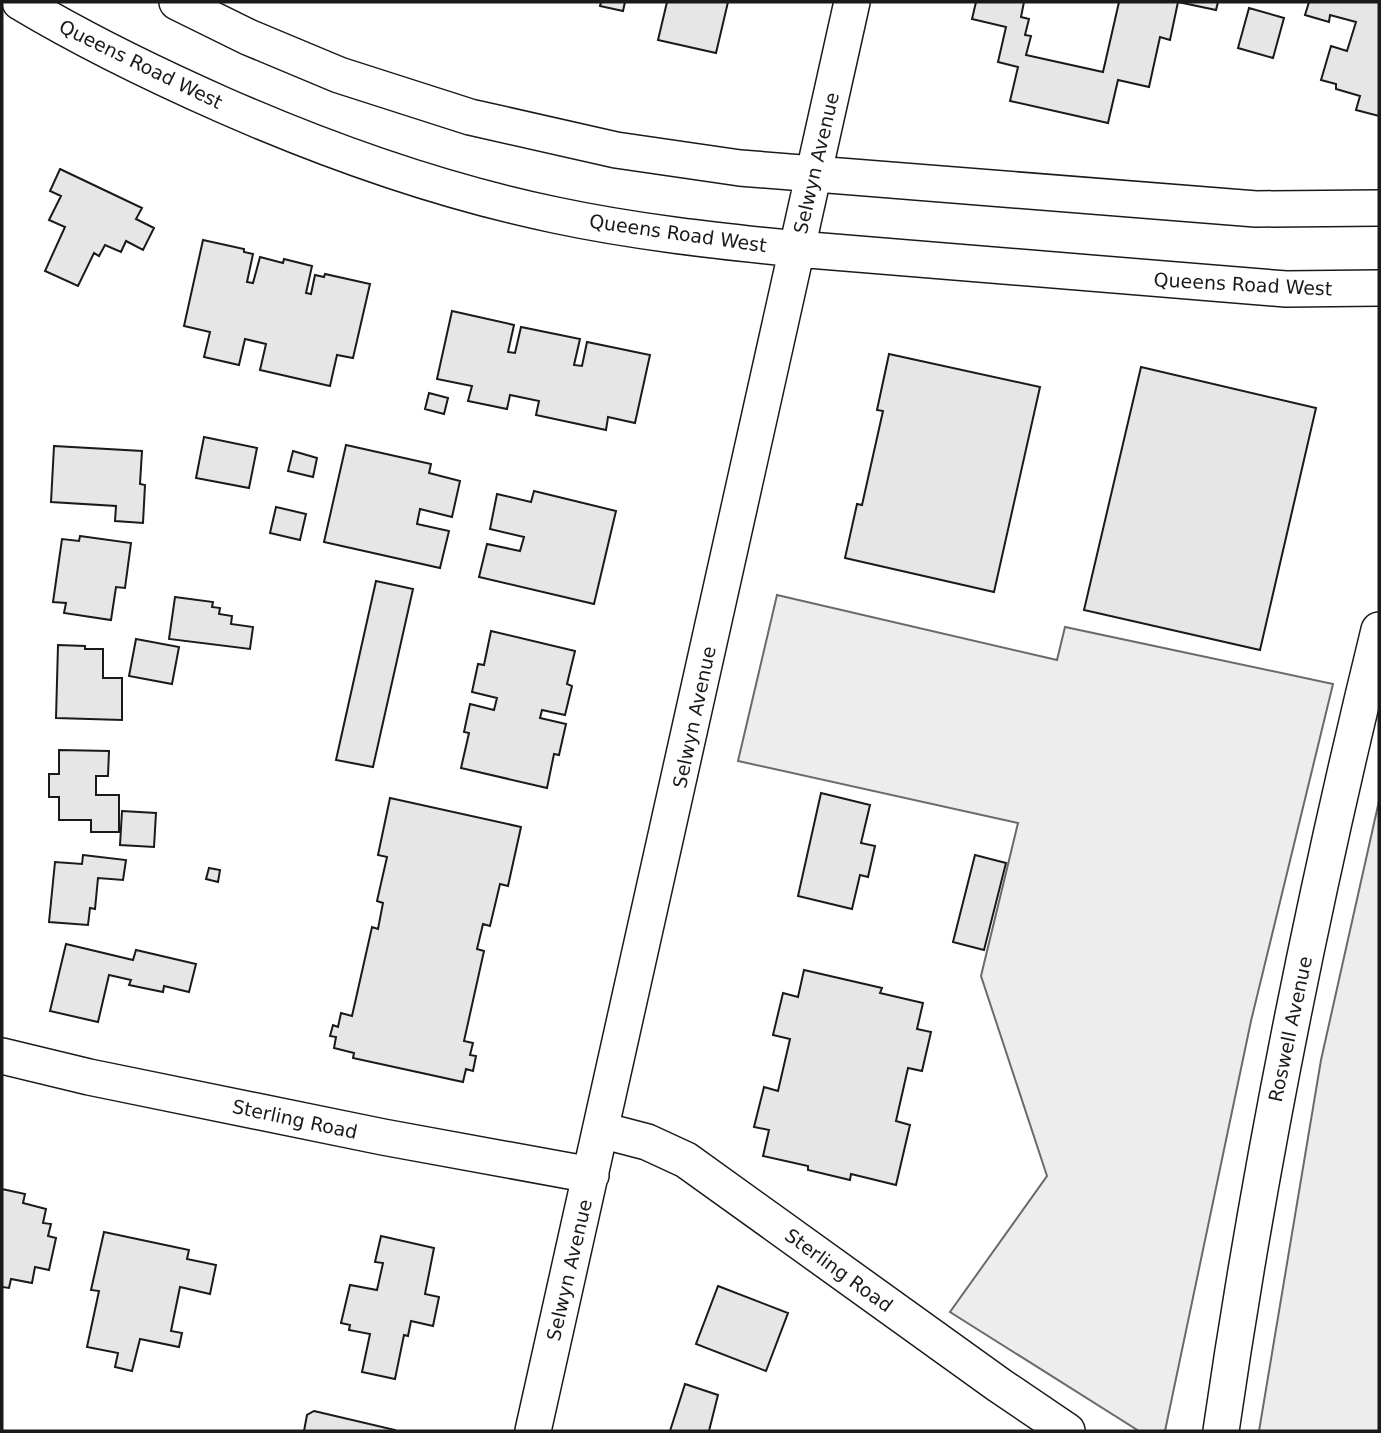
<svg xmlns="http://www.w3.org/2000/svg" width="1381" height="1433" font-family="'DejaVu Sans',sans-serif">
  <style>
    .built { fill: #ededed; stroke: #6a6a6a; stroke-width: 2 }
    .building { fill: #e6e6e6; stroke: #1a1a1a; stroke-width: 2 }
    .lines { fill: none; stroke-linecap: round; stroke-linejoin: round }
    .minor-casing { stroke: #1a1a1a; stroke-width: 38 }
    .minor { stroke: #fff; stroke-width: 35 }
    .labels { text-anchor: middle; dominant-baseline: central; stroke-width: 5; stroke-linejoin: round; paint-order: stroke }
    .street-label { font-size: 19px; fill: #1a1a1a; stroke: #fff }
  </style>
  <rect width="100%" height="100%" fill="#fff"/>
  <!-- built -->
  <path class="built" d="M777,595L1057,660L1065,627L1333,684L1251,1021L1165,1431H1139L950,1312L1047,1176L981,976L1018,823L738,761Z
    M1379,801V1431H1259L1321,1060Z"/>
  <!-- building -->
  <path class="building" d="M601,2H625L623,11L600,6Z
    M667,2H728L716,53L658,40Z
    M976,2H1024L1021,17L1029,19L1025,35L1031,36L1026,55L1103,72L1119,2H1218L1216,10L1178,2L1170,40L1160,37L1149,87L1118,80L1108,123L1010,101L1018,67L998,62L1006,27L972,19Z
    M1309,2H1379V116L1356,110L1360,96L1336,89V84L1321,80L1331,46L1347,51L1356,22L1330,15L1329,22L1305,15Z
    M1249,8L1284,18L1273,58L1238,48Z
    M60,169L142,208L136,219L154,228L143,250L126,241L121,252L105,245L99,256L94,253L78,286L45,271L65,227L49,220L61,196L50,191Z
    M203,240L244,249V252L253,254L247,282L253,283L260,257L283,263L284,259L312,266L306,293L311,294L315,275L324,277L325,274L370,284L353,358L337,355L330,386L260,370L266,344L245,339L239,365L204,357L210,332L184,326Z
    M452,311L514,325L508,352L515,353L521,327L580,339L574,365L582,366L587,342L650,355L635,423L608,417L606,430L536,415L539,401L510,395L507,409L468,401L472,386L437,379Z
    M889,354L1040,387L994,592L845,558L857,504L862,505L883,411L877,410Z
    M1141,367L1316,408L1260,650L1084,610Z
    M429,393L448,398L444,414L425,409Z
    M204,437L257,448L249,488L196,478Z
    M346,445L431,464L429,473L460,481L452,517L420,509L417,524L449,531L440,568L324,542Z
    M54,446L142,451L140,484L145,485L143,523L115,521L116,506L51,502Z
    M293,451L317,458L313,477L288,471Z
    M534,491L616,511L594,604L479,577L487,544L520,551L524,537L490,529L497,494L531,502Z
    M276,507L306,514L300,540L270,533Z
    M80,536L131,543L125,588L116,587L111,620L64,613L66,603L53,602L62,539L79,541Z
    M376,581L413,589L373,767L336,760Z
    M175,597L213,602L212,607L220,608L219,614L232,616L231,624L253,627L250,649L169,639Z
    M491,631L575,651L567,684L572,686L565,715L542,710L540,718L566,724L559,755L554,754L547,788L461,768L469,733L464,732L470,704L494,710L497,698L472,692L478,664L484,665Z
    M136,639L179,647L172,684L129,676Z
    M58,645L85,646V649H103V678H122V720L56,718Z
    M59,750L109,751L108,776H96V795H119V832H91V820H59V797H49V774H59Z
    M821,793L870,805L861,843L875,846L868,877L860,875L852,909L798,896Z
    M390,798L521,827L508,886L500,884L490,926L483,924L477,949L484,951L464,1041L473,1043L470,1055L476,1056L473,1071L466,1069L463,1082L353,1058L354,1053L334,1048L336,1037L330,1036L333,1025L338,1027L341,1013L352,1016L372,927L378,929L383,903L377,901L387,857L378,855Z
    M122,811L156,813L154,847L120,845Z
    M83,855L126,860L123,880L98,878L95,909L90,908L88,925L49,922L55,862L82,864Z
    M975,855L1006,863L984,950L953,942Z
    M209,868L220,870L218,882L206,879Z
    M66,944L133,960L136,950L196,964L189,992L164,986L163,992L129,985L131,980L109,975L98,1022L50,1011Z
    M804,970L882,988L880,993L923,1003L917,1029L931,1032L922,1071L908,1068L896,1121L910,1125L896,1185L851,1174L850,1180L808,1170V1166L763,1156L769,1130L754,1127L764,1087L778,1091L790,1039L773,1035L783,993L798,997Z
    M2,1189L25,1194L23,1203L46,1209L43,1223L51,1224L48,1236L56,1238L49,1270L35,1267L32,1283L11,1279L9,1288L2,1287Z
    M104,1232L189,1250L187,1259L216,1265L210,1294L180,1287L171,1331L182,1333L179,1347L140,1339L132,1371L115,1367L118,1353L87,1347L99,1291L91,1290Z
    M381,1236L434,1248L425,1294L439,1297L433,1326L411,1321L408,1336L404,1335L395,1379L362,1372L370,1334L349,1330L350,1325L341,1323L350,1285L377,1290L383,1263L375,1262Z
    M718,1286L788,1313L766,1371L696,1344Z
    M685,1384L718,1395L709,1431H670Z
    M314,1411L395,1430V1431H304L307,1415Z"/>
  <g class="lines">
    <!-- minor casing -->
    <g class="minor-casing">
      <path id="minor" d="M20,2C85,41 153,74 223,105C330,152 440,191 555,215C635,232 717,241 797,249L1286,289L1379,288
        M177,2L248,37L339,75L470,117L616,150L740,168L1256,209L1379,208
        M2,1056L89,1077L383,1137L591,1175
        M601,1130L647,1142L686,1160L999,1385L1067,1431
        M533,1431L852,2
        M1221,1431C1260,1161 1314,895 1379,630"/>
    </g>
    <!-- minor -->
    <use href="#minor" class="minor"/>
  </g>
  <g class="labels">
    <!-- street labels -->
    <g class="street-label">
      <text transform="translate(141 64) rotate(26)">Queens Road West</text>
      <text transform="translate(816 163) rotate(-77)">Selwyn Avenue</text>
      <text transform="translate(678 233) rotate(8)">Queens Road West</text>
      <text transform="translate(1243 284) rotate(3)">Queens Road West</text>
      <text transform="translate(694 717) rotate(-78)">Selwyn Avenue</text>
      <text transform="translate(1290 1029) rotate(-78)">Roswell Avenue</text>
      <text transform="translate(295 1119) rotate(12)">Sterling Road</text>
      <text transform="translate(569 1270) rotate(-77)">Selwyn Avenue</text>
      <text transform="translate(839 1270) rotate(36)">Sterling Road</text>
    </g>
  </g>
  <!-- border -->
  <rect width="1381" height="1433" fill="none" stroke="#1a1a1a" stroke-width="7"/>
</svg>
